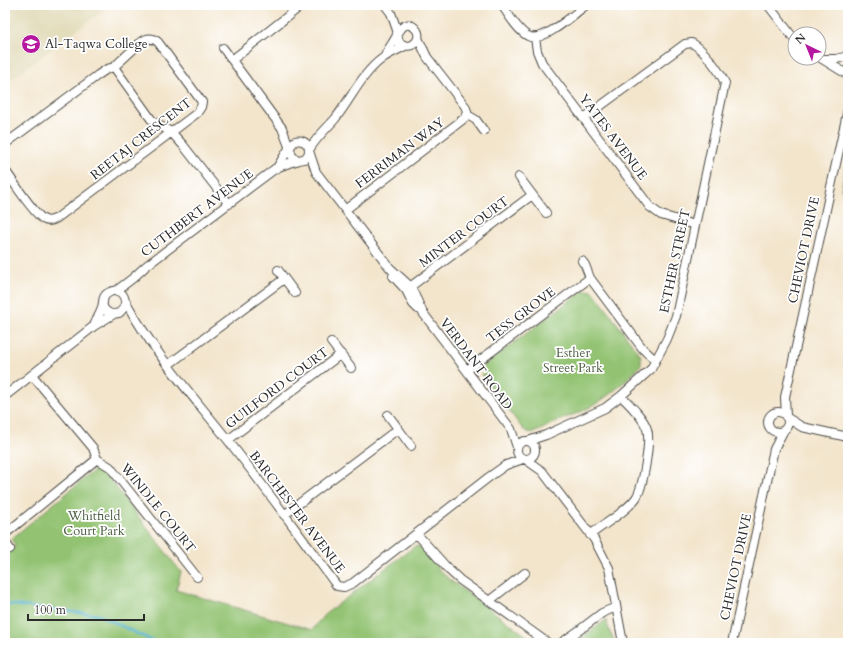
<svg xmlns="http://www.w3.org/2000/svg" width="853" height="648" font-family="Cardo,serif">
  <style>
    .built { fill: #e2dcba }
    .green { fill: #93c372; stroke: #5f774e }
    .lines { fill: none; stroke-linecap: round; stroke-linejoin: round }
    .stream { stroke: #4baecb; stroke-width: 2.5 }
    .street-casing { stroke: #494743; stroke-width: 10 }
    .street { stroke: #fff; stroke-width: 8 }
    .labels { text-anchor: middle; dominant-baseline: central; stroke-width: 3.5; stroke-linejoin: round; paint-order: stroke }
    .poi-label { font-size: 13px; fill: #2b2b2b; stroke: #fff; text-anchor: start }
    .street-label { font-size: 13px; fill: #2b2b2b; stroke: #fff }
    .park-label { font-size: 13px; fill: #4f6044; stroke: #fff }
  </style>
  <rect width="100%" height="100%" fill="#fff"/>
  <filter id="ink" filterUnits="userSpaceOnUse"><feTurbulence type="fractalNoise" baseFrequency=".025" numOctaves="2"/><feDisplacementMap in="SourceGraphic" scale="8" xChannelSelector="R" yChannelSelector="G"/><feConvolveMatrix kernelMatrix="1 2 1 2 8 2 1 2 1" color-interpolation-filters="sRGB"/></filter>
  <filter id="wash" filterUnits="userSpaceOnUse"><feTurbulence type="fractalNoise" baseFrequency=".012" numOctaves="4" result="noise"/><feDisplacementMap in="SourceGraphic" scale="16" xChannelSelector="R" yChannelSelector="G"/><feGaussianBlur stdDeviation="0.9" result="paint"/><feColorMatrix in="noise" values="0 0 0 0 0 0 0 0 0 0 0 0 0 0 0 0 0 1.4 0 .05"/><feComposite in="paint" operator="in"/></filter>
  <g filter="url(#wash)">
    <rect width="100%" height="100%" fill="#f3e5cc"/>
    <!-- built -->
    <path class="built" d="M5,5H110L5,84Z"/>
    <!-- green -->
    <path class="green" d="M848,156V192L841,190Z
      M584,290L593,291L641,356V365C625,383 605,400 583,411C574,415 564,418 555,422C544,427 532,439 522,428L482,375L483,366Z
      M96,469L101,470L111,481L181,572L176,590L312,630L324,615L415,546L420,547L440,571L451,581L536,643H5V554L16,546L11,539Z
      M606,620L610,633L616,643H575Z"/>
    <g class="lines">
      <!-- stream -->
      <path class="stream" d="M5,604L99,615L157,643"/>
    </g>
  </g>
  <g filter="url(#ink)">
    <g class="lines">
      <!-- street casing -->
      <g class="street-casing">
        <path id="street" d="M385,5L391,13L398,33
          M502,5C508,14 518,31 528,36C542,44 574,14 586,5
          M768,5L795,40
          M535,38L537,51L542,63L650,207L661,215L695,225
          M223,48L282,128L290,149
          M385,56C387,51 390,47 393,42C398,35 403,17 415,28C425,38 411,53 399,42L397,34
          M819,57L845,73
          M824,59H836L848,56
          M232,60L302,5
          M114,67L151,119L157,124L171,132L183,145L229,204
          M466,114L476,120L484,131
          M5,144L98,75L107,69L114,67L140,43C146,38 152,37 158,42L202,102L201,107L197,113L57,218C53,220 50,222 45,220C35,216 13,181 5,170
          M309,150C316,138 326,129 335,119C351,99 362,73 383,58C390,53 398,50 405,46
          M309,151L316,172L390,268L411,287L423,313L511,429L517,447
          M277,168C281,161 291,145 295,141C308,138 314,152 304,159L297,160L292,156L290,149
          M519,177L546,213
          M345,210L466,117L467,111L465,106L427,57L418,38
          M582,261L585,265L590,278L643,349L655,360
          M278,270L295,293
          M393,276L406,290L413,304L418,309
          M406,290L532,195
          M116,291L133,278L146,266L276,168L289,163L300,160
          M126,302C153,352 192,395 227,439C265,487 301,537 337,586L344,587L353,583L489,477L506,465L523,459
          M94,326C96,320 100,314 102,308C104,302 101,296 110,292C123,286 131,304 119,313C112,315 107,314 103,307
          M331,342L351,368
          M168,365L284,279
          M467,370L590,278
          M5,396L94,326L114,314
          M768 422a10 10 0 1 1 20 0a10 10 0 1 1-20 0Z
          M388,415L411,446
          M786,416L785,397L848,109
          M786,417L802,427L848,437
          M228,440L341,354
          M517 450a9 9 0 1 1 18 0a9 9 0 1 1-18 0Z
          M528,441L546,435L605,408L621,396L651,369L667,339L676,316L725,83C719,70 704,50 692,43L685,44L584,118
          M97,459L110,467L197,577
          M525,459L542,471L594,539L609,568L623,643
          M284,515L398,429
          M5,534L97,459L93,448L32,375
          M417,534L449,570L460,580L548,643
          M590,535C605,523 625,513 636,498C643,488 651,441 647,429C643,417 630,405 621,396
          M5,542L10,549
          M489,601L525,573
          M561,643L581,629L602,613L616,607
          M732,643L774,449L784,430"/>
      </g>
      <!-- street -->
      <use href="#street" class="street"/>
    </g>
  </g>
  <!-- icons -->
  <defs>
    <g id="school-disc" transform="scale(1)"><circle r="9.5" fill="#b5179e" stroke="#fff"/><path d="M0-5L7-2L0 1L-7-2ZM-4 1L0 2.5L4 1V4Q0 6-4 4Z" fill="#fff"/></g>
  </defs>
  <g fill-rule="evenodd">
    <use href="#school-disc" x="31" y="44"/>
  </g>
  <g class="labels">
    <!-- poi labels -->
    <g class="poi-label">
      <text x="45" y="44">Al-Taqwa College</text>
    </g>
    <!-- street labels -->
    <g class="street-label">
      <text transform="translate(613 137) rotate(53)">YATES AVENUE</text>
      <text transform="translate(141 139) rotate(-38)">REETAJ CRESCENT</text>
      <text transform="translate(400 153) rotate(-37)">FERRIMAN WAY</text>
      <text transform="translate(197 213) rotate(-37)">CUTHBERT AVENUE</text>
      <text transform="translate(464 232) rotate(-37)">MINTER COURT</text>
      <text transform="translate(804 250) rotate(-78)">CHEVIOT DRIVE</text>
      <text transform="translate(675 261) rotate(-78)">ESTHER STREET</text>
      <text transform="translate(521 315) rotate(-37)">TESS GROVE</text>
      <text transform="translate(476 364) rotate(53)">VERDANT ROAD</text>
      <text transform="translate(277 388) rotate(-37)">GUILFORD COURT</text>
      <text transform="translate(158 508) rotate(51)">WINDLE COURT</text>
      <text transform="translate(297 512) rotate(53)">BARCHESTER AVENUE</text>
      <text transform="translate(736 567) rotate(-78)">CHEVIOT DRIVE</text>
    </g>
    <!-- park labels -->
    <g class="park-label">
      <text x="573" y="353">Esther<tspan x="573" dy="15">Street Park</tspan></text>
      <text x="94" y="516">Whitfield<tspan x="94" dy="15">Court Park</tspan></text>
    </g>
  </g>
  <!-- margin -->
  <rect width="853" height="648" fill="none" stroke="#fff" stroke-width="20"/>
  <!-- north arrow -->
  <g transform="translate(807 46) rotate(317)"><circle r="19" fill="#ffffff" stroke="#aaaaaa"/>
  <path d="M0-3L7 15L0 10L-7 15Z" fill="#b5179e"/>
  <text y="-6" font-size="11" font-weight="bold" text-anchor="middle" fill="#2b2b2b">N</text>
  </g>
  <!-- scale -->
  <path d="M28 614v6h116v-6" fill="none" stroke="#2b2b2b" stroke-width="2"/>
  <text x="34" y="614" font-size="12" fill="#2b2b2b" stroke="#ffffff" stroke-width="3" paint-order="stroke">100 m</text>
</svg>
